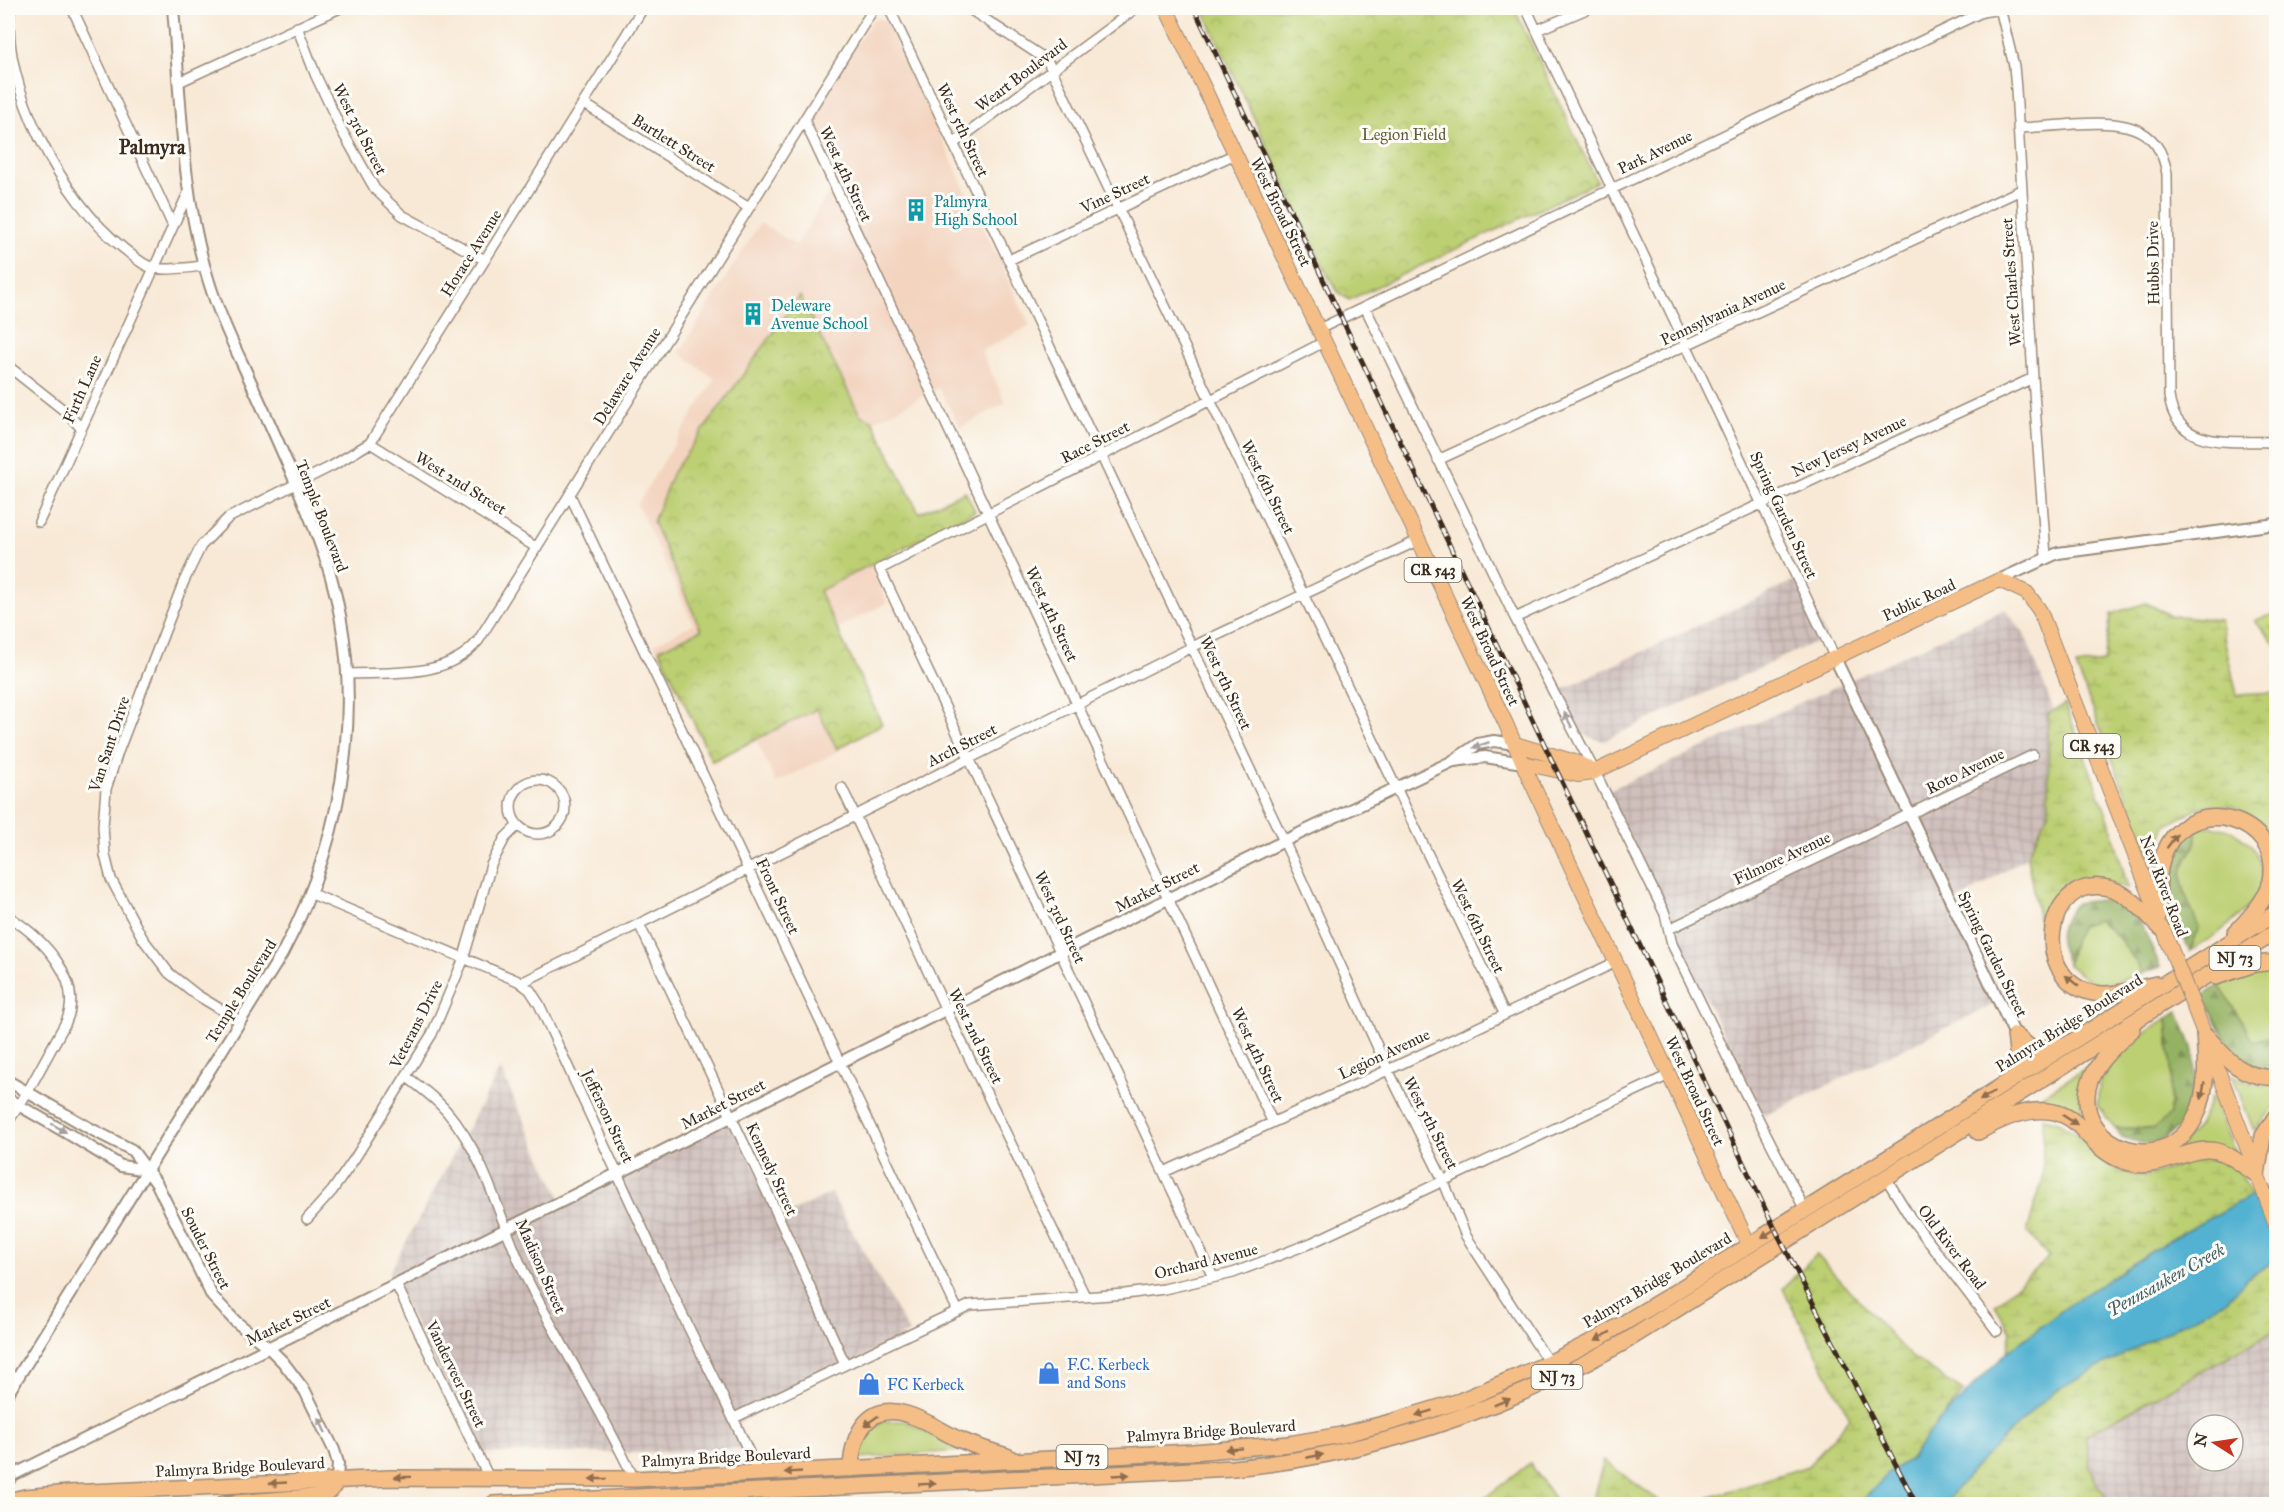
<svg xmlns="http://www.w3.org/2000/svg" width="2284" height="1512" font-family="'IM FELL Great Primer',serif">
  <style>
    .built { fill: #f3d4bf }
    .industrial { fill: url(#industrial-grid); fill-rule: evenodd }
    .grass { fill: #bccf72; stroke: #7c7c48; stroke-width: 1.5 }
    .forest { fill: url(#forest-firs); stroke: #686e41; stroke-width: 1.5 }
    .wetland { fill: url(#wetland-marsh); stroke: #7c7c48; stroke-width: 1.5 }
    .park { fill: url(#park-crowns); stroke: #7c7c48; stroke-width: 1.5 }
    .water { fill: #52b2d1; stroke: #466e78; stroke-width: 1.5 }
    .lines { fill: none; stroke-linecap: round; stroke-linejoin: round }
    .minor-casing { stroke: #9a8a7a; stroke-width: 12 }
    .tertiary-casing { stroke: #9a8a7a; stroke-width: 14 }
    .primary-casing { stroke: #9a8a7a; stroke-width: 16 }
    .trunk-casing { stroke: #9a8a7a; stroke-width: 18 }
    .minor { stroke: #fff; stroke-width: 9 }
    .tertiary { stroke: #fff; stroke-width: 10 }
    .primary { stroke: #f6be87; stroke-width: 14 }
    .trunk { stroke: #f6be87; stroke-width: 15 }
    .rail-casing { stroke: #3b2a1e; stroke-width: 5 }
    .rail { stroke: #fdfcf7; stroke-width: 3; stroke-dasharray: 9; stroke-linecap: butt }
    .primary-bridge-casing { stroke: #9a8a7a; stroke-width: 16; stroke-linecap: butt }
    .primary-bridge { stroke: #f6be87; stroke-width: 14 }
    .oneway { fill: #a79f9a }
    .oneway2 { fill: #8f6d4d }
    .labels { text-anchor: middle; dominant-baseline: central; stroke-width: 6; stroke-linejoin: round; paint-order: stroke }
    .shield { fill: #fdfcf7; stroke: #75695f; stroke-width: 1.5 }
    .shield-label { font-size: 15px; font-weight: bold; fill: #3b2a1e }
    .street-label { font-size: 16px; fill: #3b2a1e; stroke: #fdfcf7 }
    .park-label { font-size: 16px; fill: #625c37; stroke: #fdfcf7 }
    .culture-label { font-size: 16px; fill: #0d838f; stroke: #fdfcf7; text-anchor: start }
    .shop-label { font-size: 16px; fill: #366cbe; stroke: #fdfcf7; text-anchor: start }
    .water-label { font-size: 18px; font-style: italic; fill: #446066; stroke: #fdfcf7 }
    .quarter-label { font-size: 20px; font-weight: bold; fill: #3b2a1e; stroke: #fdfcf7 }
  </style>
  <defs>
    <pattern id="industrial-grid" width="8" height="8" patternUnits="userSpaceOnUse" patternTransform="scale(1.5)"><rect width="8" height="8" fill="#cfc0bb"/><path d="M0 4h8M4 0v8" fill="none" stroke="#b3a5a0"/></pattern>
    <pattern id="forest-firs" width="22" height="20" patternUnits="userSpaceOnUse" patternTransform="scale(1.5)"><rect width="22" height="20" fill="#95b264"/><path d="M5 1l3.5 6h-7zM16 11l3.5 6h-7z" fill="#7b9152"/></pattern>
    <pattern id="wetland-marsh" width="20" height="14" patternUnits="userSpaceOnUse" patternTransform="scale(1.5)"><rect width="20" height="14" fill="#bccf72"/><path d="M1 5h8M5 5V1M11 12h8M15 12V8" fill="none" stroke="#a2b262"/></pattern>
    <pattern id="park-crowns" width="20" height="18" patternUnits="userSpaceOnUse" patternTransform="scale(1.5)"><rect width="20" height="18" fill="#bccf72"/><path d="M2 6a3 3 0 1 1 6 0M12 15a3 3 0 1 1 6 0" fill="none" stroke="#a2b262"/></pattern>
  </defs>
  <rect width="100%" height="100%" fill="#fdfcf7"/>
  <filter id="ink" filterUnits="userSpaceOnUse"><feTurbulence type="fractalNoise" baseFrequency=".0167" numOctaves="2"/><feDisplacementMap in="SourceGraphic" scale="12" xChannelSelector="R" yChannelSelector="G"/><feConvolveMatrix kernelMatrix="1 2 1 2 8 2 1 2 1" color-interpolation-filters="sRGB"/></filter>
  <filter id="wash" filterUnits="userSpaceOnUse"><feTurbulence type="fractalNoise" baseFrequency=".008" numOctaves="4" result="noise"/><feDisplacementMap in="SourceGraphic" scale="24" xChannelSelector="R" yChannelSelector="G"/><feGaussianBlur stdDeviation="1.35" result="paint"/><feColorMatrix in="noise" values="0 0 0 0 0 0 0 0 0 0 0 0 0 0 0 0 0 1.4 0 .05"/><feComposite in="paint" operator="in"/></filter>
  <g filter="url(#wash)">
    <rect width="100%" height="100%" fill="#f8e9d6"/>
    <!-- built -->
    <path class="built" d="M876,18L886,20L889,27L1030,326L981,351L1006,403L960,428L939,388L874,421L920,512L966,490L976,512L881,560L874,572L887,603L838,628L883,724L827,757L776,783L757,741L712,763L654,644L693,624L637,504L715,379L679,353L760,223L796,245L839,176L811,117L872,20Z"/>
    <!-- industrial -->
    <path class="industrial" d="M1798,579L1826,637L1603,741L1573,732L1554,693Z
      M2005,609L2025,635L2054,711L2048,714L2049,810L2027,856L1955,903L2001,1001L1764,1116L1603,793Z
      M500,1069L562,1201L731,1117L779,1218L831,1193L909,1333L738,1423L749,1448L635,1453H481L389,1273Z
      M2276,1330V1504H2111L2093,1478L2084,1436ZM2197,1425H2233V1461H2197Z"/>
    <!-- grass -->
    <path class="grass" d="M2212,826C2219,828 2228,829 2234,832C2262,849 2272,880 2249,906C2232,925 2211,938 2190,951L2199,928C2193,913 2178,884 2183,869C2187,854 2199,845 2197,829Z
      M2097,919C2118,932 2130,952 2143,973C2107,985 2098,994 2068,964L2073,942L2081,925Z
      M2276,969V1035L2254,1041L2219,985L2255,970Z
      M2167,1018L2171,1068L2170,1115L2154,1129L2115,1128L2097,1105L2100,1081L2119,1051Z
      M2092,1064C2078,1088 2077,1098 2086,1124C2070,1111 2056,1101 2034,1101Z
      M2232,1075L2255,1084L2276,1085V1105L2254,1131Z
      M2212,1097L2235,1152L2177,1150L2198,1126Z
      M883,1421H906L960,1451L859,1458L865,1435Z"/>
    <!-- forest -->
    <path class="forest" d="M2197,829C2199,845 2187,854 2183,869C2178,884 2193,913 2199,928L2190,951C2176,924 2160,892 2169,860C2172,847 2187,837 2197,829Z
      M2109,899L2139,919L2160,967L2143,973C2130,953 2118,932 2097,920L2081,925L2073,942L2068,964C2055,934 2056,929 2076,903Z
      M2219,985L2254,1041L2276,1035V1066L2256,1069L2234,1055L2203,996Z
      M2178,1011L2194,1053L2195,1086L2179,1127L2158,1142L2142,1143L2122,1137L2115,1128L2153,1129L2170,1115L2171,1068L2167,1018Z"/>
    <!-- wetland -->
    <path class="wetland" d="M2146,603L2170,615L2220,620L2237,695L2276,693V840L2259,821L2232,806L2197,808L2166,826L2152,862L2076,666L2104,662L2111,614Z
      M2276,614V646L2255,620Z
      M2065,704L2110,823L2128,888L2088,879L2058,892L2041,933L2027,856L2049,810L2048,714Z
      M2043,1117L2058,1122L2079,1135L2095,1154L2117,1170L2144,1177L2202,1158L2222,1161L2240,1171L2251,1196L2166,1242L2072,1303L2007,1352L2011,1331L1995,1305L2049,1257L2027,1232L2043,1178Z
      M1816,1254L1909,1355L1963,1391L1910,1459L1891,1471L1859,1504H1689L1808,1466L1850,1418L1783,1289Z
      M2274,1261L2276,1266V1330L2084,1436L2093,1478L2111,1504H1944L1982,1459L2054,1391L2227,1300L2247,1278Z
      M1604,1461L1664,1504H1591Z
      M1530,1463L1558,1504H1477Z"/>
    <!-- park -->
    <path class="park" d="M1202,8H1514L1597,182L1349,300L1338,292L1329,278Z
      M800,296L860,415L872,420L919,513L965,491L975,511L819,591L882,724L837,749L817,709L712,761L659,649L701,630L653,522L673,472Z"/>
    <!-- water -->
    <path class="water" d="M2276,1182V1260L2247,1278L2227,1300L2054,1391L1982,1459L1944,1504H1859L1891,1471L1910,1459L1937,1423L2007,1352L2072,1303L2166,1242Z"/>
  </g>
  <g filter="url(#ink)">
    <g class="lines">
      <!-- minor casing -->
      <g class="minor-casing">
        <path id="minor" d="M10,8C1,86 62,200 123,248C132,255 143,266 154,268C164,271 192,267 204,266
          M72,8L173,226
          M889,8L1284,841L1388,1070L1443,1180L1466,1236L1549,1363
          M968,8L1047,60L1504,1013
          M1526,8L1835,658
          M2000,8L2014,66L2016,89L2033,378L2046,556
          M297,27L316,76L342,131L375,189L402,215L485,260
          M1537,30L1589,8
          M179,82L340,8
          M583,103L749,208
          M804,120L1272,1121
          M2018,128C2037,127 2055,126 2074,124C2117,122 2159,121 2167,174L2169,396C2176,452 2234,440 2276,442
          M953,144L1136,8
          M1009,260L1235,154
          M1365,307L1515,618L1595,772L1665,914L1672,944L1739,1081L1805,1210
          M1319,329L1982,12L2006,8
          M8,366L66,412L81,428
          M370,443L537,548
          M1438,460L2021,190
          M570,495L958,1311
          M39,522L189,191
          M1515,618L2033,378
          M347,674C391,672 447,679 478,641L874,8
          M511 807a27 27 0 1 1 54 0a27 27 0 1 1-54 0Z
          M842,788L946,1010L1085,1296
          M312,894L518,981L530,990L539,1004C585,1103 631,1202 676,1301C703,1359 733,1414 758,1473
          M8,916C41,937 85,979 66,1022L27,1093L8,1122
          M639,924L770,1198L845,1364
          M1669,929L2033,755
          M521,983L1192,647L1419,540
          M240,1021L197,995L169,973L143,939L111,879L105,855L103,826L106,789L118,752L184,581L201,546L228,518L332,466L370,443L643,8
          M407,1077C421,1088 436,1098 448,1113C490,1162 501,1229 530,1285C564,1351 603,1412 634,1479
          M1164,1172L1388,1070L1616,962
          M1886,1178L1910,1217L1997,1331
          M307,1219L332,1191L355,1158L432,1034L462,963L491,865L505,838L518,825
          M1213,1277L880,569L1324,342
          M396,1284L489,1478
          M734,1418L970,1305L1125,1294L1164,1289L1233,1273L1311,1243L1669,1075"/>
      </g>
      <!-- tertiary casing -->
      <g class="tertiary-casing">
        <path id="tertiary" d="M1999,580L2058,553L2276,524
          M1835,658L2015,1035
          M1454,761L1485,757L1523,763
          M8,1081L91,1129L132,1150L157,1184L212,1296L235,1321L269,1348L283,1362L305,1391L334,1450L338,1463L337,1480
          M8,1099L72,1136L121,1166L147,1170
          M8,1393L282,954C350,826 371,676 318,538C296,479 269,422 243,365C230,338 218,311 209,282C181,194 181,99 173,8
          M9,1477L1284,841L1451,762L1478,744L1494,741L1515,744"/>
      </g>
      <!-- primary casing -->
      <g class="primary-casing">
        <path id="primary" d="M1166,8L1506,724L1528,775L1749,1245
          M1515,744L1578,763L1595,772
          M1523,763L1578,775L1592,773L1999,580L2027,593L2040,611L2157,912
          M2207,1041L2276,1224"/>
      </g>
      <!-- trunk casing -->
      <g class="trunk-casing">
        <path id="trunk" d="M2158,917C2159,895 2156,869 2166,849C2192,792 2283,819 2271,880C2267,900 2249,918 2235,933
          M2216,977L2255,964L2276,962
          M2156,984C2138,988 2120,995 2102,994C2027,990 2042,868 2112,889C2132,896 2147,915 2162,929
          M2132,1030C2115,1046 2093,1064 2088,1088C2076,1149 2169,1180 2197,1114C2208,1089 2206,1060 2204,1033
          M2204,1033C2225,1057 2242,1080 2276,1077
          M2015,1035L2032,1049L2060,1045
          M2015,1035L2018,1059L2017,1077
          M1978,1132C2007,1115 2051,1097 2079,1126C2096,1144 2108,1159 2134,1164C2165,1170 2193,1141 2223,1153C2235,1158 2246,1168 2257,1175L2263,1136L2276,1116
          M851,1469C852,1437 866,1402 906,1414C924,1419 940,1430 956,1438C973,1446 991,1451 1009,1457
          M8,1478L9,1477
          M8,1501L25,1497L69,1493L390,1478L634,1479L1193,1452L1289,1444L1341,1435L1391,1422L1460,1401L1549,1363L1599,1338L1664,1299L2276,913
          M223,1504L323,1496L331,1490L337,1480
          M493,1504L1233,1468C1371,1455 1502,1410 1623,1343L2276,932"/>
      </g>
      <!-- minor -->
      <use href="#minor" class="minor"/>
      <!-- tertiary -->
      <use href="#tertiary" class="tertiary"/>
      <!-- primary -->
      <use href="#primary" class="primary"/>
      <!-- trunk -->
      <use href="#trunk" class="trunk"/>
      <!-- rail casing -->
      <g class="rail-casing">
        <path id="rail" d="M1194,8L1769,1217L1916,1504"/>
      </g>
      <!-- rail -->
      <use href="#rail" class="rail"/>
      <!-- primary-bridge casing -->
      <g class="primary-bridge-casing">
        <path id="primary-bridge" d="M2164,931L2204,1033"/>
      </g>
      <!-- primary-bridge -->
      <use href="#primary-bridge" class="primary-bridge"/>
    </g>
    <!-- one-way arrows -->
    <defs><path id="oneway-solid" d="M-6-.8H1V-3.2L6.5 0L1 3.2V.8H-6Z" transform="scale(1.5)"/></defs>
    <g class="oneway">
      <use href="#oneway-solid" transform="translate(1568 720) rotate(-117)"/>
      <use href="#oneway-solid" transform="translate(1481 745) rotate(161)"/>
      <use href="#oneway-solid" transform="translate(59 1128) rotate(30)"/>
      <use href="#oneway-solid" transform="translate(322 1425) rotate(-115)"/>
    </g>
    <g class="oneway2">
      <use href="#oneway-solid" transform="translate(2172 841) rotate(-53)"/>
      <use href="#oneway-solid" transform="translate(2072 981) rotate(-141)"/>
      <use href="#oneway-solid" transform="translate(2203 1091) rotate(100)"/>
      <use href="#oneway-solid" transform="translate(1987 1096) rotate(148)"/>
      <use href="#oneway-solid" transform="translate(2070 1120) rotate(33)"/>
      <use href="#oneway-solid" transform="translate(1769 1233) rotate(148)"/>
      <use href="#oneway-solid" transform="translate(1603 1336) rotate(151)"/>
      <use href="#oneway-solid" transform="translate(1502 1402) rotate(-22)"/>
      <use href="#oneway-solid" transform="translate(1424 1413) rotate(163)"/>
      <use href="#oneway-solid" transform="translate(871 1421) rotate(145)"/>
      <use href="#oneway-solid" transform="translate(1234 1449) rotate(176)"/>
      <use href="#oneway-solid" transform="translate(1315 1456) rotate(-11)"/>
      <use href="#oneway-solid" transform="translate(793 1472) rotate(177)"/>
      <use href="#oneway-solid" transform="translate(1121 1475) rotate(-3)"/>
      <use href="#oneway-solid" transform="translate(403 1477) rotate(179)"/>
      <use href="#oneway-solid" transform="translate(598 1479) rotate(180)"/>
      <use href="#oneway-solid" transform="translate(278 1483) rotate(177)"/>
      <use href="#oneway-solid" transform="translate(927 1484) rotate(-3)"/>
    </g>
  </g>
  <!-- icons -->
  <defs>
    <g id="building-bare" transform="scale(1.8)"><path d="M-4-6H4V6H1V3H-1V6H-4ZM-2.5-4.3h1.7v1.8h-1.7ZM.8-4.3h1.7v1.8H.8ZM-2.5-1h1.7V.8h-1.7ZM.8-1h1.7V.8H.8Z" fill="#0f9aa8" stroke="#fdfcf7" stroke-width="2.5" paint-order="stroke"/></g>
    <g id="shop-bare" transform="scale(1.8)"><path d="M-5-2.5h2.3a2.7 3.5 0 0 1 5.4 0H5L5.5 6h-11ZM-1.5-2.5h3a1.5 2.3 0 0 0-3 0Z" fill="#3f7fe0" stroke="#fdfcf7" stroke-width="2.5" paint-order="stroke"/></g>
  </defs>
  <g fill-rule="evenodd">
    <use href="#building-bare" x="916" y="210"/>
    <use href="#building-bare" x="753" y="314"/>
    <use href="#shop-bare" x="1049" y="1373"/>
    <use href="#shop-bare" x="869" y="1384"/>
  </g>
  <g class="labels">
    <!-- shield labels -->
    <g class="shield">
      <rect x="1404.5" y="558" width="57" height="24" rx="4.5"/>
      <rect x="2063.5" y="734" width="57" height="24" rx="4.5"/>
      <rect x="2209.5" y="946" width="51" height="24" rx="4.5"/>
      <rect x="1531.5" y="1365" width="51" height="24" rx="4.5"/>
      <rect x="1056.5" y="1445" width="51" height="24" rx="4.5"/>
    </g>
    <g class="shield-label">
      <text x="1433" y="570">CR 543</text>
      <text x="2092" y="746">CR 543</text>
      <text x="2235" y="958">NJ 73</text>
      <text x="1557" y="1377">NJ 73</text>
      <text x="1082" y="1457">NJ 73</text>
    </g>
    <!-- street labels -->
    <g class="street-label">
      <text transform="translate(1021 75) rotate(-37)">Weart Boulevard</text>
      <text transform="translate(360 129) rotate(63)">West 3rd Street</text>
      <text transform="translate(963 130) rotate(65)">West 5th Street</text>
      <text transform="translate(674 143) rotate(32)">Bartlett Street</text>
      <text transform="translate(1655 152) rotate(-26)">Park Avenue</text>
      <text transform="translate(846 174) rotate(65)">West 4th Street</text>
      <text transform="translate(1115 193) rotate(-25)">Vine Street</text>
      <text transform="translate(1281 212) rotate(64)">West Broad Street</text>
      <text transform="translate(471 253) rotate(-58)">Horace Avenue</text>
      <text transform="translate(2153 263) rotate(-91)">Hubbs Drive</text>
      <text transform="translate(2011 282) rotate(-94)">West Charles Street</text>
      <text transform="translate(1723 312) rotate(-25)">Pennsylvania Avenue</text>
      <text transform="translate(627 376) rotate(-58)">Delaware Avenue</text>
      <text transform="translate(82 389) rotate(-66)">Firth Lane</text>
      <text transform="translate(1095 442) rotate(-27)">Race Street</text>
      <text transform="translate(1849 446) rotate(-25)">New Jersey Avenue</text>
      <text transform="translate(461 483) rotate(32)">West 2nd Street</text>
      <text transform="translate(1268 487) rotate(64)">West 6th Street</text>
      <text transform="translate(1784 515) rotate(65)">Spring Garden Street</text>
      <text transform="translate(322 516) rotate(69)">Temple Boulevard</text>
      <text transform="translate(1919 600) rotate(-25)">Public Road</text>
      <text transform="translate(1052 614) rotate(65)">West 4th Street</text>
      <text transform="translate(1490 651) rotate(65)">West Broad Street</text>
      <text transform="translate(1226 683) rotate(65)">West 5th Street</text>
      <text transform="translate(109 744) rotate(-72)">Van Sant Drive</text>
      <text transform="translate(962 745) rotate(-27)">Arch Street</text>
      <text transform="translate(1965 771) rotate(-26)">Roto Avenue</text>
      <text transform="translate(1782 858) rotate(-25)">Filmore Avenue</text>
      <text transform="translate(2164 886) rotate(69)">New River Road</text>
      <text transform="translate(1157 887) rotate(-27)">Market Street</text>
      <text transform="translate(778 896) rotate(65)">Front Street</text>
      <text transform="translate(1060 917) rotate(65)">West 3rd Street</text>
      <text transform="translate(1478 926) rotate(64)">West 6th Street</text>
      <text transform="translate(1993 954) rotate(64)">Spring Garden Street</text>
      <text transform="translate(241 991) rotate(-58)">Temple Boulevard</text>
      <text transform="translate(2069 1023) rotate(-32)">Palmyra Bridge Boulevard</text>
      <text transform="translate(416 1024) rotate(-63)">Veterans Drive</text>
      <text transform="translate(976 1036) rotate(64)">West 2nd Street</text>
      <text transform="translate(1384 1054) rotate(-25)">Legion Avenue</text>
      <text transform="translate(1258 1055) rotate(65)">West 4th Street</text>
      <text transform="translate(1695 1091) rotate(65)">West Broad Street</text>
      <text transform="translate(723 1104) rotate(-27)">Market Street</text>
      <text transform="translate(608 1116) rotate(65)">Jefferson Street</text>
      <text transform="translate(1431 1123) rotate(63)">West 5th Street</text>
      <text transform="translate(772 1169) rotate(65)">Kennedy Street</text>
      <text transform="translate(1952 1247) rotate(53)">Old River Road</text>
      <text transform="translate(206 1248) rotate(63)">Souder Street</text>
      <text transform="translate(1206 1261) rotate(-14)">Orchard Avenue</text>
      <text transform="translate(541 1266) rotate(66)">Madison Street</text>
      <text transform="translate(1657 1280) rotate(-31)">Palmyra Bridge Boulevard</text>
      <text transform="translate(288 1321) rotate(-26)">Market Street</text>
      <text transform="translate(456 1374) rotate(64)">Vanderveer Street</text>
      <text transform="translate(1211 1431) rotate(-4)">Palmyra Bridge Boulevard</text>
      <text transform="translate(726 1457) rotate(-3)">Palmyra Bridge Boulevard</text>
      <text transform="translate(240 1467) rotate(-3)">Palmyra Bridge Boulevard</text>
    </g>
    <!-- park labels -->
    <g class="park-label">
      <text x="1404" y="134">Legion Field</text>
    </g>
    <!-- culture labels -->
    <g class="culture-label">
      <text x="934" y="201">Palmyra<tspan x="934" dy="18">High School</tspan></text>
      <text x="771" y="305">Deleware<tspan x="771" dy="18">Avenue School</tspan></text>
    </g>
    <!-- shop labels -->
    <g class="shop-label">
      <text x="1067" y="1364">F.C. Kerbeck<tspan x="1067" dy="18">and Sons</tspan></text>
      <text x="887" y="1384">FC Kerbeck</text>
    </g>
    <!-- water labels -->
    <g class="water-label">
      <text transform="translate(2166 1280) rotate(-29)">Pennsauken Creek</text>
    </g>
    <!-- quarter labels -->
    <g class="quarter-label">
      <text x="152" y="147">Palmyra</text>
    </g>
  </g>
  <!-- margin -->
  <rect width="2284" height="1512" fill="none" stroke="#fdfcf7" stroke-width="30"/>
  <!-- north arrow -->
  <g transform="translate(2215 1443) rotate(282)"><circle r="28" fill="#fdfcf7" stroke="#afa8a0" stroke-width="1.5"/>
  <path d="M0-4.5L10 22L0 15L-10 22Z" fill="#c8321e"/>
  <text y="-9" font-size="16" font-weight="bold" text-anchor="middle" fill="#3b2a1e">N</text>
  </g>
</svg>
